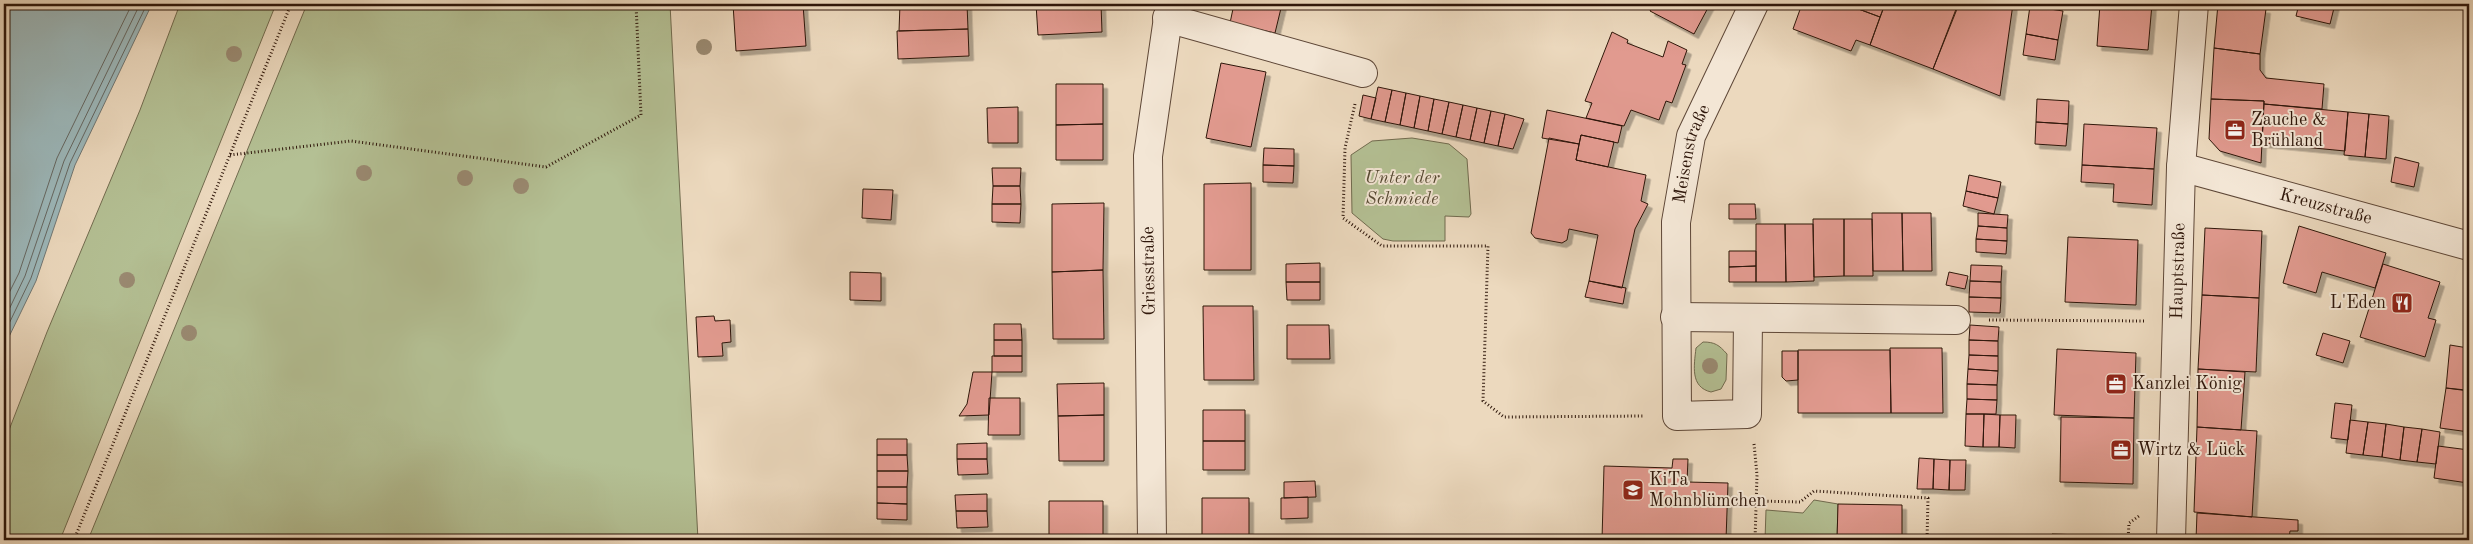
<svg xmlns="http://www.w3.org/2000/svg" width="2473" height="544" font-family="'Old Standard TT',serif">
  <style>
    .green { fill: #b4c094; stroke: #716b4f }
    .water { fill: #9cb8bb; stroke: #707774 }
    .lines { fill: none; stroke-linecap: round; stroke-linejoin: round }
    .shore { stroke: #656762; stroke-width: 1 }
    .building { fill: #e19a8f; stroke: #2e160a; filter: url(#shadow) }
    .minor-casing { stroke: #5e4737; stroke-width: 30 }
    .path { stroke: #2e160a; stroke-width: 3; stroke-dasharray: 1 2.5; stroke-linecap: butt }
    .minor { stroke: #f3e6d5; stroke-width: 28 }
    .tree { fill: #9a8a72 }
    .labels { text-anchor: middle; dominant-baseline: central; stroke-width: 4; stroke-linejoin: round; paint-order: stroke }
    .poi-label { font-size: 18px; fill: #2e160a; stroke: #f3e6d5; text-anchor: start }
    .street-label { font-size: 18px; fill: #2e160a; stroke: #f3e6d5 }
    .park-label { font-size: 18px; font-style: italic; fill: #564933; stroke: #f3e6d5 }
  </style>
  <defs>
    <filter id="shadow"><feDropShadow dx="4.5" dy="4.5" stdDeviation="0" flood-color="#0004"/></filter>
  </defs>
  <rect width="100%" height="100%" fill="#ecd9be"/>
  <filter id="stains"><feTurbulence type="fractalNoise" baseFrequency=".004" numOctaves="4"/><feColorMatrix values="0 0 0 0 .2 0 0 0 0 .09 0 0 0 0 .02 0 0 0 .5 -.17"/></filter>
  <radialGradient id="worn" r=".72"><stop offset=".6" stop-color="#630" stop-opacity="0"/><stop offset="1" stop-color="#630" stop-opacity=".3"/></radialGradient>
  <!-- green -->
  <path class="green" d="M180,4H276L60,540H4V443L47,332L140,110Z
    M307,4H670L698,540H88Z
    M1412,138L1449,144L1467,159L1471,214L1469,217L1445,216V241H1393L1383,239L1352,213L1351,155L1372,141Z
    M1703,342C1715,342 1719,345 1727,354L1726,380L1721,389L1711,392C1690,387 1694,366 1696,348Z
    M1814,500L1838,504L1837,540H1765L1766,510L1803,513Z"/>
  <!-- water -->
  <path class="water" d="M4,4H152L75,165L36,281L4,347Z"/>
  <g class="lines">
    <!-- shore -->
    <path class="shore" d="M4,303L19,273L57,158L132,4
      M4,320L25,276L64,161L140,4
      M4,334L31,278L70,163L147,4"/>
  </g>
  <!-- building -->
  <path class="building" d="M733,4H803L806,46L736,51Z
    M900,4H967L968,29L899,31Z
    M1036,4H1101L1102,32L1038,35Z
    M1234,4H1282L1275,33L1230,23Z
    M1654,4H1710L1694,34L1650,11Z
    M1802,4H1845L1880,17L1870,45L1856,40L1851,51L1793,29Z
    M1845,4H1885L1880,17Z
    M1885,4H1944L1957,9L1933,69L1870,45Z
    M1958,4H2013L2000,96L1933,69Z
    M2100,4H2152L2148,50L2097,46Z
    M2218,4L2266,9L2260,54L2214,48Z
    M2299,4H2335L2330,24L2296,16Z
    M2030,6L2063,11L2058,40L2026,34Z
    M968,29L969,56L898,59L897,31Z
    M1612,32L1628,40L1627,43L1663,57L1668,41L1687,50L1682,64L1686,65L1672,103L1666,101L1659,120L1631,110L1624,126L1586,118L1592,103L1585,101Z
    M2026,34L2058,40L2055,60L2023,55Z
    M2214,48L2260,54V70L2266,78L2324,84L2322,109L2264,104V101L2211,99Z
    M1221,63L1266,72L1251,147L1206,138Z
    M1056,84H1103V124L1056,125Z
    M1378,87L1392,90L1385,122L1371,119Z
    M1392,90L1406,93L1400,125L1385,122Z
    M1406,93L1420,96L1414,128L1400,125Z
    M1363,95L1376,98L1371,119L1359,116Z
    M1420,96L1434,99L1428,131L1414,128Z
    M1434,99L1449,102L1442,134L1428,131Z
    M2037,99L2069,101L2068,124L2036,122Z
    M2211,99L2264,101L2261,163L2220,151L2209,139Z
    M1449,102L1463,105L1456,137L1442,134Z
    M2264,104L2348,112L2345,151L2262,143Z
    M1463,105L1477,108L1470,140L1456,137Z
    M1018,107V143H988L987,108Z
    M1477,108L1491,111L1484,143L1470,140Z
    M1547,110L1622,126L1618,143L1581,135L1579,144L1542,138Z
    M1491,111L1505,114L1498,146L1484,143Z
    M2348,112L2369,114L2365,157L2344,155Z
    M1505,114L1524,119L1513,149L1498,146Z
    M2369,114L2389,116L2386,159L2365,157Z
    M2036,122L2068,124L2066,146L2035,144Z
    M1103,124V160H1056V125Z
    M2084,124L2157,128L2154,169L2082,165Z
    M1581,135L1614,142L1608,167L1576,160Z
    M1549,138L1579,144L1576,160L1646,175L1641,201L1648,204L1635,229L1622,288L1589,281L1598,235L1569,229L1567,240L1562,243L1535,238L1531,233Z
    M1264,148L1294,149V166L1263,165Z
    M2395,157L2419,163L2414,187L2391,182Z
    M1263,165L1294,166L1293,183L1263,182Z
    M2082,165L2154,169L2152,205L2113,202L2114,184L2081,182Z
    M992,168H1021L1020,186H993Z
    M1969,175L2001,182L1998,198L1966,191Z
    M1251,183V270H1204V184Z
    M993,186H1020L1021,204H992Z
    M863,189L893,190L891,220L862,218Z
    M1966,191L1998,198L1994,214L1963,206Z
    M1104,203L1103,270L1052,272V204Z
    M992,204H1021L1020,223L992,222Z
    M1729,204H1755L1756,219H1729Z
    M1872,213H1902L1903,271H1873Z
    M1902,213H1931L1932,271H1903Z
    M1978,213L2008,215L2007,228L1978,226Z
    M1813,219H1844V276L1814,277Z
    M1844,219H1872L1873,276H1844Z
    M1756,224H1785L1786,282H1756Z
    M1785,224H1813L1814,281L1786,282Z
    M1978,226L2007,228V241L1976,239Z
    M2299,226L2386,253L2375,288L2322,272L2316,293L2283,283Z
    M2205,228L2262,231L2259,298L2202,295Z
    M2068,237L2138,240L2136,305L2065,302Z
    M1976,239L2007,241L2006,254L1976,252Z
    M1729,251H1756V266L1729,267Z
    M1320,263V282H1286V264Z
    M2383,264L2440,282L2428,318L2436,320L2425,357L2360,337Z
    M1971,265L2002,266L2001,282L1970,281Z
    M1756,266V282H1729V267Z
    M1103,270L1104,339H1053L1052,272Z
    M850,272L881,273V301L850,300Z
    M1949,272L1968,276L1965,289L1946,285Z
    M1589,281L1626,288L1623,304L1585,297Z
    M1970,281L2001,282V298L1969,297Z
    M1286,282H1320V300H1287Z
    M2202,295L2259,298L2256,372L2198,369Z
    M1969,297L2001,298L2000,313L1969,312Z
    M1203,306H1253L1254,380H1204Z
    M714,316L715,321L730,320L731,342L722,343L723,356L698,357L696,317Z
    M994,324H1021L1022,340H994Z
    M1287,325H1329L1330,359H1287Z
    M1970,325L1999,327L1998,341L1969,340Z
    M2323,333L2350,341L2343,363L2316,355Z
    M994,340H1022V356H994Z
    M1969,340L1998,341V356L1969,355Z
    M2450,345L2468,348L2466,366H2469V368L2466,390L2446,388Z
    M1890,348H1942L1943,413H1891Z
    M2057,349L2136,353L2134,418L2054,415Z
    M1798,350H1890L1891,413H1798Z
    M1782,351H1798V380L1786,381L1782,377Z
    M1969,355L1998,356V371L1968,369Z
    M992,356H1022V372H992Z
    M1968,369L1998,371L1997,385L1967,384Z
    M2198,369L2245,372L2241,430L2197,427Z
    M973,372H992L989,415L959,416L967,404Z
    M1104,383V415L1058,416L1057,384Z
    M1967,384L1997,385V400L1967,399Z
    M2446,388L2469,391V432L2440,428Z
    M989,398H1020V435H988Z
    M1967,399L1997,400L1996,414H1966Z
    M2335,403L2352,405L2348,440L2331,438Z
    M1203,410H1245V441H1203Z
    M1966,414H1984L1983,447L1965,446Z
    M1984,414L2000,415L1999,447H1983Z
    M1104,415V461H1059L1058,416Z
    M2000,415H2016L2015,448L1999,447Z
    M2061,417L2134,418L2133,484L2060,482Z
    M2350,420L2368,422L2363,455L2346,453Z
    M2368,422L2386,424L2382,457L2363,455Z
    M2386,424L2404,427L2400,460L2382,457Z
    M2197,427L2257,431L2252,517L2194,512Z
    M2404,427L2422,429L2417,462L2400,460Z
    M2422,429L2440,432L2436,464L2417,462Z
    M877,439H907V455H877Z
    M1203,441H1245V470H1203Z
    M987,443V459H957V444Z
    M2438,446L2469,450L2468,483L2434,478Z
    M877,455H907L908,471H877Z
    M1919,458L1934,459L1933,489H1917Z
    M957,459H987L988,474L958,475Z
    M1673,459H1688L1687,482L1728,483L1726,540H1602L1604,466L1672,468Z
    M1934,459L1950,460L1949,490L1933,489Z
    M1950,460H1966L1965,490H1949Z
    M877,471H908L907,487H877Z
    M1315,481L1316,497L1284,498V482Z
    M877,487H907V504L877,503Z
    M987,494V511H956L955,495Z
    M1308,497V518L1281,519V498Z
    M1202,498H1249V540H1202Z
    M1049,501H1103V540H1049Z
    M877,503L907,504V520L877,519Z
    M1838,504L1902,505V540H1837Z
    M956,511H987L988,527L957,528Z
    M2197,513L2298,520V531H2290L2289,538L2252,535L2251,540H2196Z
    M2052,534L2083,535V540H2052Z
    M2368,537L2457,539L2368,540Z"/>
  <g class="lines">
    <!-- minor casing -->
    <g class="minor-casing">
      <g id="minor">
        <path d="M1167,18L1363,73"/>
        <path id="s1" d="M2181,167L2469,246"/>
        <path d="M1675,317L1956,320"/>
        <path id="s2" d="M1748,319L1747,414L1677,416L1676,222L1691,136L1754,4"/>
        <path d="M1152,540L1148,156L1170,4"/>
        <path id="s3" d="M2171,540L2181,167L2194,4"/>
      </g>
    </g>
    <!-- path -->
    <path class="path" d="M1355,104L1345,148L1343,218L1382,246H1488L1483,401L1504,417L1643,416
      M230,155L351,141L546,167L641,115L636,4
      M1989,320L2145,321
      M1754,444L1757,475L1755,540
      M1757,501L1800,502L1814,491L1928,498L1927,540
      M74,540L291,4
      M2128,540L2129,523L2139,516"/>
    <!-- minor -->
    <use href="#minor" class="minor"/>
  </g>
  <!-- trees -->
  <g class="tree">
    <circle cx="704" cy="47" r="8"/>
    <circle cx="234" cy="54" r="8"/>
    <circle cx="364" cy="173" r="8"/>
    <circle cx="465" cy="178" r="8"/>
    <circle cx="521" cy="186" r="8"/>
    <circle cx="127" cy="280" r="8"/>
    <circle cx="189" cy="333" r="8"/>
    <circle cx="1710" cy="366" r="8"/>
  </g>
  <!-- icons -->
  <defs>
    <g id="office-square" transform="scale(1.125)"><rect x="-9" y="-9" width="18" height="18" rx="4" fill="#8f2418" stroke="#f3e6d5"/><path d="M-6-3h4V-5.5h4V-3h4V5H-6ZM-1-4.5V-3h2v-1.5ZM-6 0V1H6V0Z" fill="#fff"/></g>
    <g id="restaurant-square" transform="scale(1.125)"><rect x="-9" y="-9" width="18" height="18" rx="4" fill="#8f2418" stroke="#f3e6d5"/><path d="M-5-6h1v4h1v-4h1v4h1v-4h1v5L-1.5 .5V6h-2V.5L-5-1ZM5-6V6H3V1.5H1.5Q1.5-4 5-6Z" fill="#fff"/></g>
    <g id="school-square" transform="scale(1.125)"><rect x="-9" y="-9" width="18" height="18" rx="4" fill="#8f2418" stroke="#f3e6d5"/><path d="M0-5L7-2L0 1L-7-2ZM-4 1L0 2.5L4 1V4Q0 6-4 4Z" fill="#fff"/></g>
  </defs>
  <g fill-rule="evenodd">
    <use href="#office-square" x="2235" y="130"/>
    <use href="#restaurant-square" x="2402" y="303"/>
    <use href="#office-square" x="2116" y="384"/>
    <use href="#office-square" x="2121" y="450"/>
    <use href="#school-square" x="1633" y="490"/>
  </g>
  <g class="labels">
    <!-- poi labels -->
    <g class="poi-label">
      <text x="2251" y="120">Zauche &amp;<tspan x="2251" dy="21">Brühland</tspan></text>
      <text x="2386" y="303" text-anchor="end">L'Eden</text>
      <text x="2132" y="384">Kanzlei König</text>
      <text x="2137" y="450">Wirtz &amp; Lück</text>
      <text x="1649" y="480">KiTa<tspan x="1649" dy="21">Mohnblümchen</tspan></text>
    </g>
    <!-- street labels -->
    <g class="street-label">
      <text stroke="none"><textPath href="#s2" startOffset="429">Meisenstraße</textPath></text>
      <text stroke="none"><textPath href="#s1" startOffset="150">Kreuzstraße</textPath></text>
      <text transform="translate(1149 271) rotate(-91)">Griesstraße</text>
      <text stroke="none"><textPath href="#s3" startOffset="269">Hauptstraße</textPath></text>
    </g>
    <!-- park labels -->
    <g class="park-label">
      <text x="1402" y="178">Unter der<tspan x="1402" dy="21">Schmiede</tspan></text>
    </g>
  </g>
  <!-- margin -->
  <rect width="2473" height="544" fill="none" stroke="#ecd9be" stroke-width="20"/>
  <rect x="5" y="5" width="2463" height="534" fill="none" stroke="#2e160a" stroke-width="2.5"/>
  <rect x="10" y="10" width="2453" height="524" fill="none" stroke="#2e160a"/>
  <rect width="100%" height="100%" filter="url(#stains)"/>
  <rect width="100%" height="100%" fill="url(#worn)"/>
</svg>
